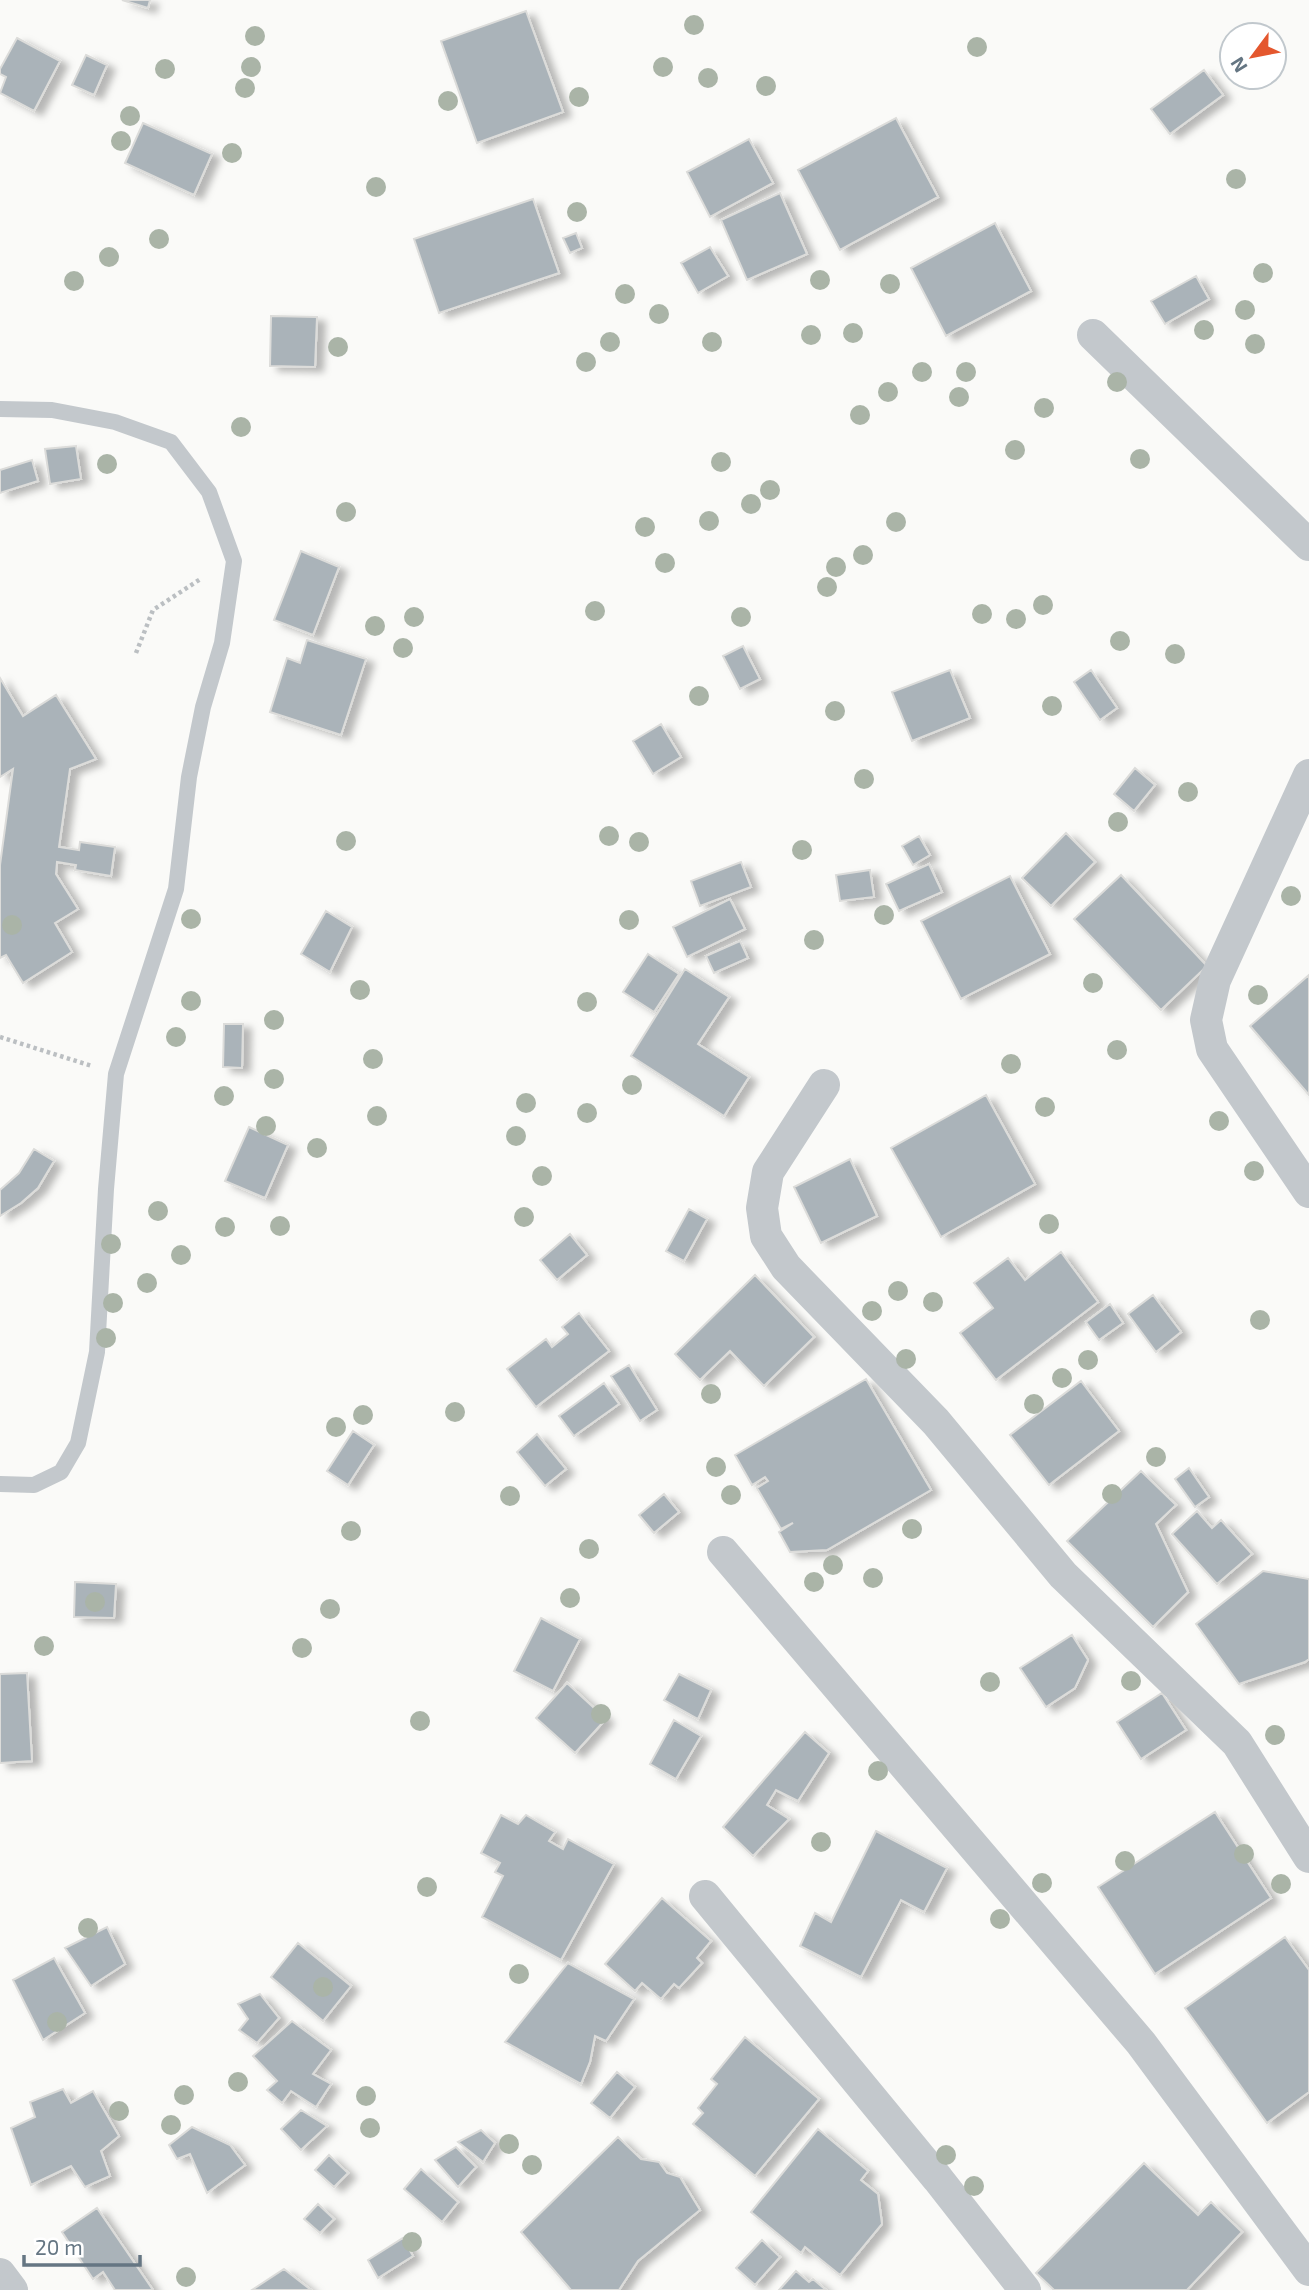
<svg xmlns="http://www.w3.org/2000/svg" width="1309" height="2290" font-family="'Exo 2',sans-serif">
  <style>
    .building { fill: #aab3b9; stroke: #dcdcda; stroke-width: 2; filter: url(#shadow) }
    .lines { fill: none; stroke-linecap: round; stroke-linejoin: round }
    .path { stroke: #bbbfc2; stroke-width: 4.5; stroke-dasharray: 3.5 3.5; stroke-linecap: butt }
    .lane { stroke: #c3c8cc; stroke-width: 16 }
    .street { stroke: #c3c8cc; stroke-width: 32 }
    .tree { fill: #aab4a7 }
  </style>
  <defs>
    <filter id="shadow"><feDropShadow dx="8" dy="4.5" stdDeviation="3.5" flood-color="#0004"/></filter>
  </defs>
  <rect width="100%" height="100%" fill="#fafaf8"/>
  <!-- building -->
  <path class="building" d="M122,0H150L148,8Z
    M526,11L563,112L477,143L441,41Z
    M17,38L60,61L34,111L0,93L6,77L0,74V69Z
    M86,55L107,65L94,95L72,85Z
    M1204,70L1223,95L1170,134L1151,109Z
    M896,118L938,197L840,250L798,170Z
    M143,123L212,154L194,195L125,163Z
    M749,139L773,183L710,217L687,172Z
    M780,193L807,254L747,280L721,220Z
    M533,199L559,273L439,313L414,239Z
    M995,223L1031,291L946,336L911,268Z
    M576,233L582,248L570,253L563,238Z
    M710,247L728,276L698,293L681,263Z
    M1196,276L1209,299L1165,324L1151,301Z
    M271,316L317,317L315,367L270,366Z
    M76,446L81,479L50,484L45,449Z
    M32,460L38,481L0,493V470Z
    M301,551L339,567L313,635L274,620Z
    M307,640L366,659L341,735L270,712L287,658L300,663Z
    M743,646L760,679L740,689L723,656Z
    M950,670L970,718L912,741L892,692Z
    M1091,670L1117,708L1100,720L1074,682Z
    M0,678L23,716L56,695L96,759L70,769L59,847L79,850L80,842L115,847L111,876L75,870L76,865L57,862L56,874L78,909L55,923L72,952L23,983L6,955L0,958V865L13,769L0,777Z
    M661,724L681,757L653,774L633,741Z
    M1135,768L1155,785L1134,811L1114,794Z
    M1066,833L1095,862L1051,906L1022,878Z
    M919,836L930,855L913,865L902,846Z
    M741,862L751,887L700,906L691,881Z
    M929,864L942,892L899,911L886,884Z
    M870,870L874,897L840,901L836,875Z
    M1121,875L1207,966L1161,1010L1074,919Z
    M1010,876L1050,954L961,999L921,921Z
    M730,899L745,929L687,957L673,927Z
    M326,911L352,927L330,972L301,954Z
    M740,941L748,958L714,973L706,956Z
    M648,954L679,974L654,1012L623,992Z
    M685,969L729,997L698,1044L749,1077L724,1116L631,1056Z
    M1309,975V1095L1250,1026Z
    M224,1024H243L242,1068L223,1067Z
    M986,1095L1035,1184L941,1237L891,1148Z
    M249,1127L288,1145L265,1198L225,1181Z
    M34,1149L54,1161L38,1188L21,1203L0,1216V1190L19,1173Z
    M850,1159L877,1216L821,1243L794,1187Z
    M689,1209L707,1219L684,1261L666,1251Z
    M570,1234L587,1255L557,1280L540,1260Z
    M1061,1252L1098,1302L996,1380L960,1333L993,1308L974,1283L1008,1258L1025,1280Z
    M755,1275L814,1337L764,1386L730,1351L700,1380L675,1354Z
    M1153,1295L1181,1332L1156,1352L1128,1314Z
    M1110,1304L1123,1323L1099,1340L1086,1322Z
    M579,1313L609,1351L536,1407L507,1369L546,1339L552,1347L568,1334L562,1327Z
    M629,1365L657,1410L640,1421L611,1376Z
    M866,1379L931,1490L827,1550L790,1552L779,1532L793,1523L781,1529L757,1488L768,1481L765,1477L752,1485L735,1455Z
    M1081,1381L1119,1431L1049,1485L1010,1435Z
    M604,1383L619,1404L574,1436L559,1416Z
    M353,1431L374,1445L348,1485L327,1471Z
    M537,1434L566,1469L545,1486L517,1452Z
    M1189,1468L1209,1497L1195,1507L1175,1479Z
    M1141,1471L1176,1505L1156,1524L1188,1592L1153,1627L1067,1541Z
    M664,1494L679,1512L654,1533L639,1515Z
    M1197,1511L1212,1528L1221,1520L1252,1554L1217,1584L1172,1534Z
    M1263,1571L1309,1579V1659L1305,1662L1239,1684L1196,1624Z
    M75,1582L116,1584L114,1618L74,1617Z
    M541,1618L580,1639L553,1691L514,1671Z
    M1072,1635L1088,1660L1075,1688L1046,1707L1020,1668Z
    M27,1673L32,1761L0,1763V1674Z
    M679,1674L711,1690L698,1719L664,1700Z
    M567,1683L606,1719L575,1753L536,1718Z
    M1162,1693L1186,1730L1141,1759L1117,1722Z
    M674,1720L701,1736L676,1779L650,1764Z
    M805,1732L829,1753L798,1801L776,1790L767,1805L789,1819L753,1856L723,1827Z
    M1215,1812L1271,1898L1155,1974L1098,1887Z
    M501,1815L518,1824L526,1815L555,1832L549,1841L563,1849L568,1839L614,1864L561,1960L482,1917L503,1876L495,1872L500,1863L481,1853Z
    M876,1831L947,1868L924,1912L901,1900L861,1977L800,1946L815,1913L831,1922Z
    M662,1898L711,1941L697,1958L702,1963L679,1988L674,1984L661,1999L642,1983L635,1991L605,1964Z
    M107,1927L125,1964L91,1986L65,1948Z
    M1285,1937L1309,1970V2092L1267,2123L1185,2008Z
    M298,1943L351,1986L323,2021L271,1977Z
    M54,1958L85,2013L43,2040L13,1980Z
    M568,1963L634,1999L606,2041L595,2036L590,2062L581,2084L505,2042Z
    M260,1994L279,2018L257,2043L239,2030L248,2019L238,2004Z
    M292,2021L331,2050L313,2074L331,2084L316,2107L291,2091L282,2103L267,2090L277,2081L253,2056Z
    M745,2037L819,2099L755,2176L693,2124L703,2113L698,2108L717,2084L711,2079Z
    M617,2072L635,2087L610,2118L591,2103Z
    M63,2089L71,2103L93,2091L119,2136L101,2151L110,2176L85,2187L71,2166L31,2185L11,2128L35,2117L30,2102Z
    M301,2110L327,2126L301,2150L281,2129Z
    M192,2127L230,2145L245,2165L207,2193L190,2154L177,2159L169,2145Z
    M818,2129L868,2171L861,2180L878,2194L882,2224L840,2275L805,2247L801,2253L751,2212Z
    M481,2130L495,2143L483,2162L458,2142Z
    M618,2137L641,2159L659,2162L667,2173L680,2177L700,2210L638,2261L619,2290H571L521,2232Z
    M456,2147L476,2167L458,2187L435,2160Z
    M329,2155L348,2173L334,2187L315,2170Z
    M1144,2163L1198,2215L1211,2202L1242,2232L1187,2290H1054L1036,2273Z
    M421,2169L458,2202L442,2222L404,2189Z
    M318,2204L334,2219L320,2233L304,2219Z
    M97,2208L153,2290H115L103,2272L93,2279L62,2232Z
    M403,2238L413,2256L378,2278L368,2260Z
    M762,2240L780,2257L755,2285L736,2268Z
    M284,2269L311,2290H252Z
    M796,2271L809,2282L813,2279L826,2290H779Z"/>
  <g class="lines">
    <!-- path -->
    <path class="path" d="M136,653L153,610L202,578
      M0,1037L92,1066"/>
    <!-- lane -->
    <path class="lane" d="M0,409L52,410L115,422L171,442L209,492L234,561L222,643L203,707L189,777L176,889L116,1074L106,1189L97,1352L78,1443L61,1472L34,1485L0,1484"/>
    <!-- street -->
    <path class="street" d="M1093,335L1309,545
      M1309,775L1215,980L1206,1020L1212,1049L1309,1192
      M824,1085L768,1172L762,1208L766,1236L786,1267L936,1422L1063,1575L1237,1743L1309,1857
      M723,1552L1141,2043L1309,2270
      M705,1896L938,2179L1025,2290
      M0,2274L12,2290"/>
  </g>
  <!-- trees -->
  <g class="tree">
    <circle cx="694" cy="25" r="10"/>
    <circle cx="255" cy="36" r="10"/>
    <circle cx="977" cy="47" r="10"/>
    <circle cx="251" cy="67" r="10"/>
    <circle cx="663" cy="67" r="10"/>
    <circle cx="165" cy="69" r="10"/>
    <circle cx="708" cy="78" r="10"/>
    <circle cx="766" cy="86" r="10"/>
    <circle cx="245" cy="88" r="10"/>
    <circle cx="579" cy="97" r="10"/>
    <circle cx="448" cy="101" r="10"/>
    <circle cx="130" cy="116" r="10"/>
    <circle cx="121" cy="141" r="10"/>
    <circle cx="232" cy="153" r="10"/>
    <circle cx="1236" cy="179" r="10"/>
    <circle cx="376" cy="187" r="10"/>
    <circle cx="577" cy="212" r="10"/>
    <circle cx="159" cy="239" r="10"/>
    <circle cx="109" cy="257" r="10"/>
    <circle cx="1263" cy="273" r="10"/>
    <circle cx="820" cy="280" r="10"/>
    <circle cx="74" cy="281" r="10"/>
    <circle cx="890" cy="284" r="10"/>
    <circle cx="625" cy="294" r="10"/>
    <circle cx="1245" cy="310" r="10"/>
    <circle cx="659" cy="314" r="10"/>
    <circle cx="1204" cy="330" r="10"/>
    <circle cx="853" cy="333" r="10"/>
    <circle cx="811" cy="335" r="10"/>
    <circle cx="610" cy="342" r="10"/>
    <circle cx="712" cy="342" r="10"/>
    <circle cx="1255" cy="344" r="10"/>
    <circle cx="338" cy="347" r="10"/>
    <circle cx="586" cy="362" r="10"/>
    <circle cx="922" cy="372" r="10"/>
    <circle cx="966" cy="372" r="10"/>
    <circle cx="1117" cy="382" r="10"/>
    <circle cx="888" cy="392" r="10"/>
    <circle cx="959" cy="397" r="10"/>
    <circle cx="1044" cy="408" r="10"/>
    <circle cx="860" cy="415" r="10"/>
    <circle cx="241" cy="427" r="10"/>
    <circle cx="1015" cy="450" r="10"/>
    <circle cx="1140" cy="459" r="10"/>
    <circle cx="721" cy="462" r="10"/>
    <circle cx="107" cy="464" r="10"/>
    <circle cx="770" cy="490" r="10"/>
    <circle cx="751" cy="504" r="10"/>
    <circle cx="346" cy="512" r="10"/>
    <circle cx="709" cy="521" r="10"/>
    <circle cx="896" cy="522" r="10"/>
    <circle cx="645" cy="527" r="10"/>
    <circle cx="863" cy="555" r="10"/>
    <circle cx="665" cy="563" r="10"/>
    <circle cx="836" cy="567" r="10"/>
    <circle cx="827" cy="587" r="10"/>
    <circle cx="1043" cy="605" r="10"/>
    <circle cx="595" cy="611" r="10"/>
    <circle cx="982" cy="614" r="10"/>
    <circle cx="414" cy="617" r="10"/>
    <circle cx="741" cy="617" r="10"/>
    <circle cx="1016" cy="619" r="10"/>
    <circle cx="375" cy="626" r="10"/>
    <circle cx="1120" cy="641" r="10"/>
    <circle cx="403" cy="648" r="10"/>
    <circle cx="1175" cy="654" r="10"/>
    <circle cx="699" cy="696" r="10"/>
    <circle cx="1052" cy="706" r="10"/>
    <circle cx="835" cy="711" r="10"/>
    <circle cx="864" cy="779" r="10"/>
    <circle cx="1188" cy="792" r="10"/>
    <circle cx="1118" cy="822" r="10"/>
    <circle cx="609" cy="836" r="10"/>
    <circle cx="346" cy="841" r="10"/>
    <circle cx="639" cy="842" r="10"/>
    <circle cx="802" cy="850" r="10"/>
    <circle cx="1291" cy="896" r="10"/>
    <circle cx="884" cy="915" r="10"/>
    <circle cx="191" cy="919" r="10"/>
    <circle cx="629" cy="920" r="10"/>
    <circle cx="12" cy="925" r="10"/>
    <circle cx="814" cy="940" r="10"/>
    <circle cx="1093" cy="983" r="10"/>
    <circle cx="360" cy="990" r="10"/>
    <circle cx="1258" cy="995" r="10"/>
    <circle cx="191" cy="1001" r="10"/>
    <circle cx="587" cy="1002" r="10"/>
    <circle cx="274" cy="1020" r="10"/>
    <circle cx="176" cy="1037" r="10"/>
    <circle cx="1117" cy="1050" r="10"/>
    <circle cx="373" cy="1059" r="10"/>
    <circle cx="1011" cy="1064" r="10"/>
    <circle cx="274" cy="1079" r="10"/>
    <circle cx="632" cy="1085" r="10"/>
    <circle cx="224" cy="1096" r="10"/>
    <circle cx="526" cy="1103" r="10"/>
    <circle cx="1045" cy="1107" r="10"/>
    <circle cx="587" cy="1113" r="10"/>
    <circle cx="377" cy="1116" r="10"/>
    <circle cx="1219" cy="1121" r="10"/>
    <circle cx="266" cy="1126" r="10"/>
    <circle cx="516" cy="1136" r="10"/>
    <circle cx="317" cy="1148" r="10"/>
    <circle cx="1254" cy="1171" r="10"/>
    <circle cx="542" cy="1176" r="10"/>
    <circle cx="158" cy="1211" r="10"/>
    <circle cx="524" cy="1217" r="10"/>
    <circle cx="1049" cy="1224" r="10"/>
    <circle cx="280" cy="1226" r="10"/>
    <circle cx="225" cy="1227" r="10"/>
    <circle cx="111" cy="1244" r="10"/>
    <circle cx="181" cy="1255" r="10"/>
    <circle cx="147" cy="1283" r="10"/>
    <circle cx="898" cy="1291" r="10"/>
    <circle cx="933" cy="1302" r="10"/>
    <circle cx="113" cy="1303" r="10"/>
    <circle cx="872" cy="1311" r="10"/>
    <circle cx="1260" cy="1320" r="10"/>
    <circle cx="106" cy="1338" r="10"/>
    <circle cx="906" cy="1359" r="10"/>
    <circle cx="1088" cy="1360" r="10"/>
    <circle cx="1062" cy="1378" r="10"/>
    <circle cx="711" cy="1394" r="10"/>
    <circle cx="1034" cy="1404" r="10"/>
    <circle cx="455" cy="1412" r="10"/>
    <circle cx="363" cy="1415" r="10"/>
    <circle cx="336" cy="1427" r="10"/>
    <circle cx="1156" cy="1457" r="10"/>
    <circle cx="716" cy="1467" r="10"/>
    <circle cx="1112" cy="1494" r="10"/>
    <circle cx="731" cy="1495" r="10"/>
    <circle cx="510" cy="1496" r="10"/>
    <circle cx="912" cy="1529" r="10"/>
    <circle cx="351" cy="1531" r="10"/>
    <circle cx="589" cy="1549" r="10"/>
    <circle cx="833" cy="1565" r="10"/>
    <circle cx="873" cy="1578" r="10"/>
    <circle cx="814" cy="1582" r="10"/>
    <circle cx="570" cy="1598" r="10"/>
    <circle cx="95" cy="1602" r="10"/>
    <circle cx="330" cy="1609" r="10"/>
    <circle cx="44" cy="1646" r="10"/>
    <circle cx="302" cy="1648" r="10"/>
    <circle cx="1131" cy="1681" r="10"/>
    <circle cx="990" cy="1682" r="10"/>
    <circle cx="601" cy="1714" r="10"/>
    <circle cx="420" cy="1721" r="10"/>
    <circle cx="1275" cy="1735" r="10"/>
    <circle cx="878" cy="1771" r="10"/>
    <circle cx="821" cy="1842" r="10"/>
    <circle cx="1244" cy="1854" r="10"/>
    <circle cx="1125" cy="1861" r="10"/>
    <circle cx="1042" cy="1883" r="10"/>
    <circle cx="1281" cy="1884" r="10"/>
    <circle cx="427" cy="1887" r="10"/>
    <circle cx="1000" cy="1919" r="10"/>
    <circle cx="88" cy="1928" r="10"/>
    <circle cx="519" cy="1974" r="10"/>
    <circle cx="323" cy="1987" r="10"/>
    <circle cx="57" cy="2022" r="10"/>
    <circle cx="238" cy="2082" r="10"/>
    <circle cx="184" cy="2095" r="10"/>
    <circle cx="366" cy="2096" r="10"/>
    <circle cx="119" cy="2111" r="10"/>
    <circle cx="171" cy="2125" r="10"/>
    <circle cx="370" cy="2128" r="10"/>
    <circle cx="509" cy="2144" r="10"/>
    <circle cx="946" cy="2155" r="10"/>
    <circle cx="532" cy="2165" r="10"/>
    <circle cx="974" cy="2186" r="10"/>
    <circle cx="412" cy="2242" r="10"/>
    <circle cx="186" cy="2277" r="10"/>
  </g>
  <!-- north arrow -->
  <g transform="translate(1253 56) rotate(238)"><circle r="33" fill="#ffffff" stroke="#c1c8cd" stroke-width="2"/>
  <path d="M0-5L12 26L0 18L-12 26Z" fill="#e4572e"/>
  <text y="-10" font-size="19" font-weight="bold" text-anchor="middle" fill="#657683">N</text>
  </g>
  <!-- scale -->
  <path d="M24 2255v10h116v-10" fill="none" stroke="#657683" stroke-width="3.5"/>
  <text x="35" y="2255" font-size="21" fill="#657683" stroke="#ffffff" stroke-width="5" paint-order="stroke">20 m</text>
</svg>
